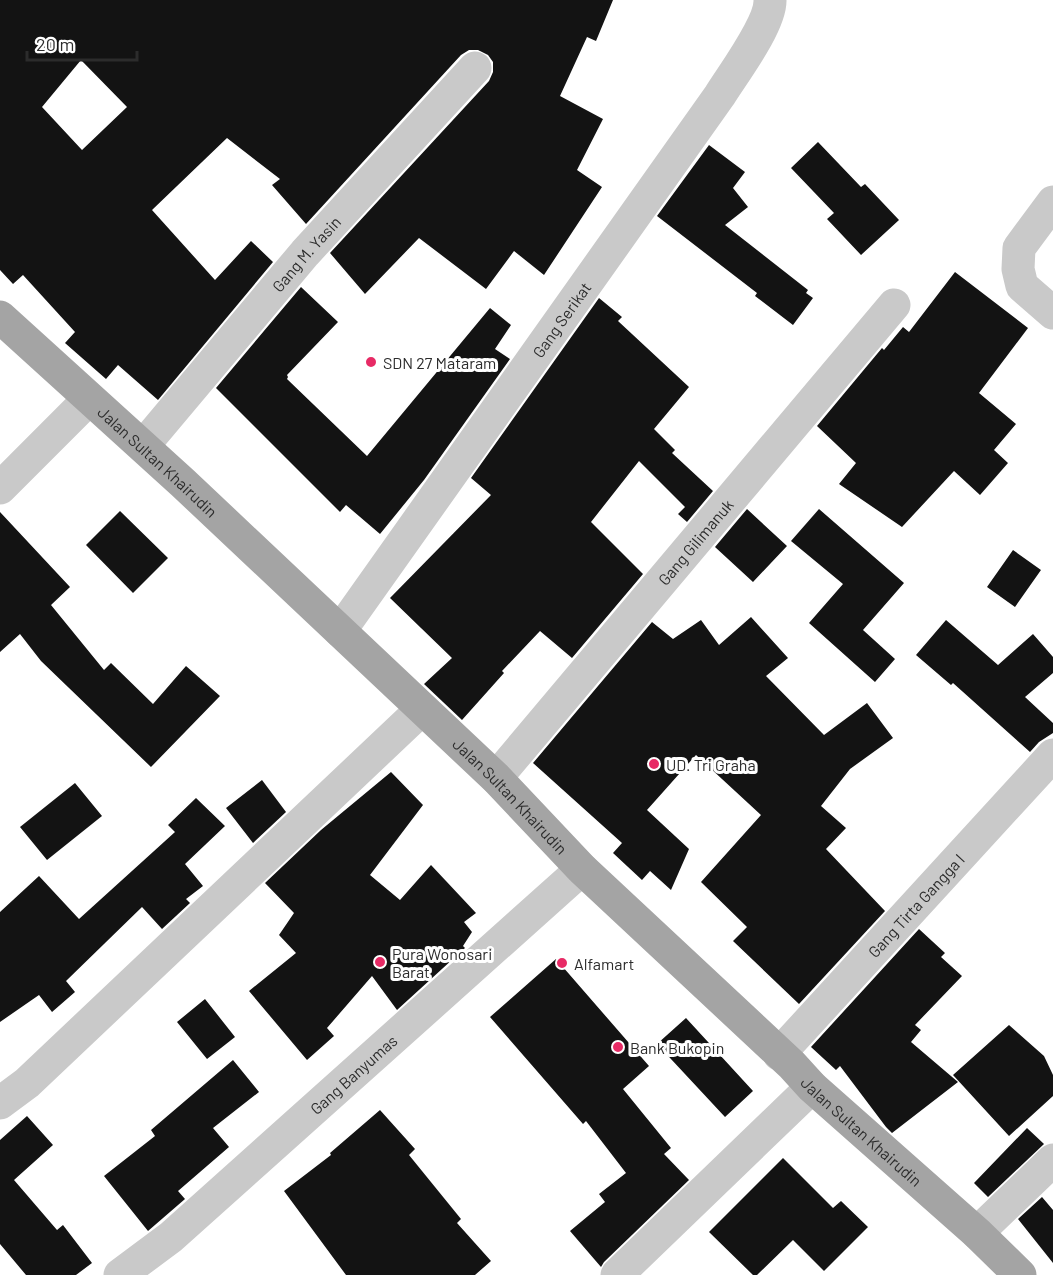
<svg xmlns="http://www.w3.org/2000/svg" width="1053" height="1275" font-family="Barlow,sans-serif">
  <style>
    .building { fill: #131313; fill-rule: evenodd }
    .lines { fill: none; stroke-linecap: round; stroke-linejoin: round }
    .minor { stroke: #c9c9c9; stroke-width: 33 }
    .major { stroke: #a4a4a4; stroke-width: 33 }
    .poi-dot { fill: #e72a65; stroke: #fff; stroke-width: 2 }
    .labels { text-anchor: middle; dominant-baseline: central; stroke-width: 6; stroke-linejoin: round; paint-order: stroke }
    .street-label { font-size: 16px; fill: #2c2c2c; stroke: #fff }
    .poi-label { font-size: 16px; fill: #2c2c2c; stroke: #fff; text-anchor: start }
  </style>
  <rect width="100%" height="100%" fill="#fff"/>
  <!-- building -->
  <path class="building" d="M0,0H613L596,41L587,37L560,96L603,119L577,170L602,187L544,275L514,251L486,289L419,238L365,294L330,253L489,81L493,72V62L488,55L478,50H469L461,55L306,224L272,185L280,179L227,138L152,210L215,280L251,241L273,262L158,400L118,365L106,379L65,343L75,332L23,275L13,284L0,270ZM81,60L127,107L82,150L42,107Z
    M818,142L861,187L865,184L899,220L861,255L827,219L834,213L791,168Z
    M709,145L745,172L733,188L748,207L725,225L808,290L806,293L813,298L793,325L755,296L757,293L657,216Z
    M955,272L1028,328L979,393L1016,424L994,450L1008,463L980,495L954,471L902,527L839,484L856,463L817,426L882,348L884,350L903,327L909,332Z
    M301,287L338,322L287,375L288,377L287,379L367,456L490,308L511,325L495,349L510,359L424,480L380,534L346,505L340,512L216,388Z
    M599,298L622,317L618,321L689,387L654,429L675,450L672,453L713,491L687,522L678,514L685,507L639,461L591,522L643,574L572,658L540,631L502,671L504,673L462,720L424,684L452,658L390,598L491,495L471,478Z
    M747,509L787,546L753,582L715,547Z
    M819,509L904,583L863,630L895,659L875,682L809,623L843,584L791,541Z
    M120,511L168,558L133,593L86,545Z
    M0,512L70,587L51,605L104,670L111,663L153,704L186,666L220,696L151,767L41,661L20,634L0,652Z
    M1013,550L1041,570L1015,607L987,587Z
    M751,617L788,658L766,676L824,735L867,703L893,738L850,769L821,806L846,828L826,849L885,911L799,1004L733,941L747,927L701,882L761,815L696,755L647,810L689,849L671,890L650,871L642,880L613,853L622,843L533,763L652,622L673,639L701,620L719,645Z
    M946,620L998,665L1033,634L1053,657V673L1025,697L1053,723V733L1039,742L1030,752L953,683L951,685L916,655Z
    M391,772L423,805L370,875L400,900L431,865L476,913L464,922L472,932L463,946L465,948L397,1010L372,976L327,1028L334,1036L307,1060L249,991L296,953L279,935L294,913L265,883L321,830Z
    M262,780L286,812L253,843L226,808Z
    M75,783L102,816L47,860L20,827Z
    M196,798L225,826L185,864L203,886L186,899L190,903L162,929L142,907L66,981L75,992L52,1012L39,995L0,1022V912L39,876L79,919L175,832L168,825Z
    M919,929L945,953L941,957L962,976L915,1025L921,1030L911,1042L958,1082L892,1133L886,1127L840,1066L836,1070L811,1047Z
    M556,959L649,1066L623,1089L671,1148L664,1154L689,1180L604,1262L601,1267L570,1231L605,1202L599,1194L626,1173L586,1121L583,1124L490,1017Z
    M205,999L235,1037L207,1059L177,1022Z
    M686,1018L753,1091L725,1117L657,1044Z
    M1009,1025L1044,1056L1053,1075V1096L1009,1136L953,1075Z
    M233,1060L259,1092L213,1128L229,1147L178,1191L185,1199L148,1231L104,1176L155,1136L151,1130Z
    M380,1110L415,1149L409,1155L461,1219L457,1223L491,1261L475,1275H346L284,1191L331,1155L330,1153Z
    M27,1116L53,1145L14,1180L57,1230L63,1225L92,1263L76,1275H26L0,1244V1140Z
    M1027,1128L1044,1144L988,1197L974,1183Z
    M783,1158L833,1208L841,1201L868,1227L824,1271L793,1240L757,1275H753L709,1232Z
    M1042,1197L1053,1210V1263L1018,1219Z"/>
  <g class="lines">
    <!-- minor -->
    <g class="minor">
      <path d="M1053,202L1019,248L1018,269L1022,286L1053,313"/>
      <path id="s1" d="M143,446L305,253L475,68"/>
      <path d="M0,488L89,399"/>
      <path id="s2" d="M340,631L720,95C733,74 771,24 770,0"/>
      <path id="s3" d="M496,778L894,305"/>
      <path id="s4" d="M779,1054L1053,755"/>
      <path d="M0,1103L27,1083L422,709"/>
      <path d="M977,1233L1053,1160"/>
      <path id="s5" d="M120,1275L171,1237L582,869"/>
      <path d="M617,1275L812,1087"/>
    </g>
    <!-- major -->
    <path class="major" id="s6" d="M0,317L183,483L496,778L582,869L792,1065L812,1087L977,1233L1020,1275"/>
  </g>
  <!-- markers -->
  <g class="poi-dot">
    <circle cx="371" cy="362" r="6"/>
    <circle cx="654" cy="764" r="6"/>
    <circle cx="380" cy="962" r="6"/>
    <circle cx="562" cy="963" r="6"/>
    <circle cx="618" cy="1047" r="6"/>
  </g>
  <g class="labels">
    <!-- street labels -->
    <g class="street-label">
      <text stroke="none"><textPath href="#s1" startOffset="252">Gang M. Yasin</textPath></text>
      <text stroke="none"><textPath href="#s2" startOffset="382">Gang Serikat</textPath></text>
      <text stroke="none"><textPath href="#s6" startOffset="214">Jalan Sultan Khairudin</textPath></text>
      <text stroke="none"><textPath href="#s3" startOffset="309">Gang Gilimanuk</textPath></text>
      <text stroke="none"><textPath href="#s6" startOffset="700">Jalan Sultan Khairudin</textPath></text>
      <text stroke="none"><textPath href="#s4" startOffset="202">Gang Tirta Gangga I</textPath></text>
      <text stroke="none"><textPath href="#s5" startOffset="308">Gang Banyumas</textPath></text>
      <text stroke="none"><textPath href="#s6" startOffset="1186">Jalan Sultan Khairudin</textPath></text>
    </g>
    <!-- poi labels -->
    <g class="poi-label">
      <text x="383" y="362">SDN 27 Mataram</text>
      <text x="666" y="764">UD. Tri Graha</text>
      <text x="392" y="953">Pura Wonosari<tspan x="392" dy="18">Barat</tspan></text>
      <text x="574" y="963">Alfamart</text>
      <text x="630" y="1047">Bank Bukopin</text>
    </g>
  </g>
  <!-- scale -->
  <path d="M27 51v9h110v-9" fill="none" stroke="#2c2c2c" stroke-width="3"/>
  <text x="36" y="51" font-size="18" fill="#2c2c2c" stroke="#ffffff" stroke-width="4.5" paint-order="stroke">20 m</text>
</svg>
